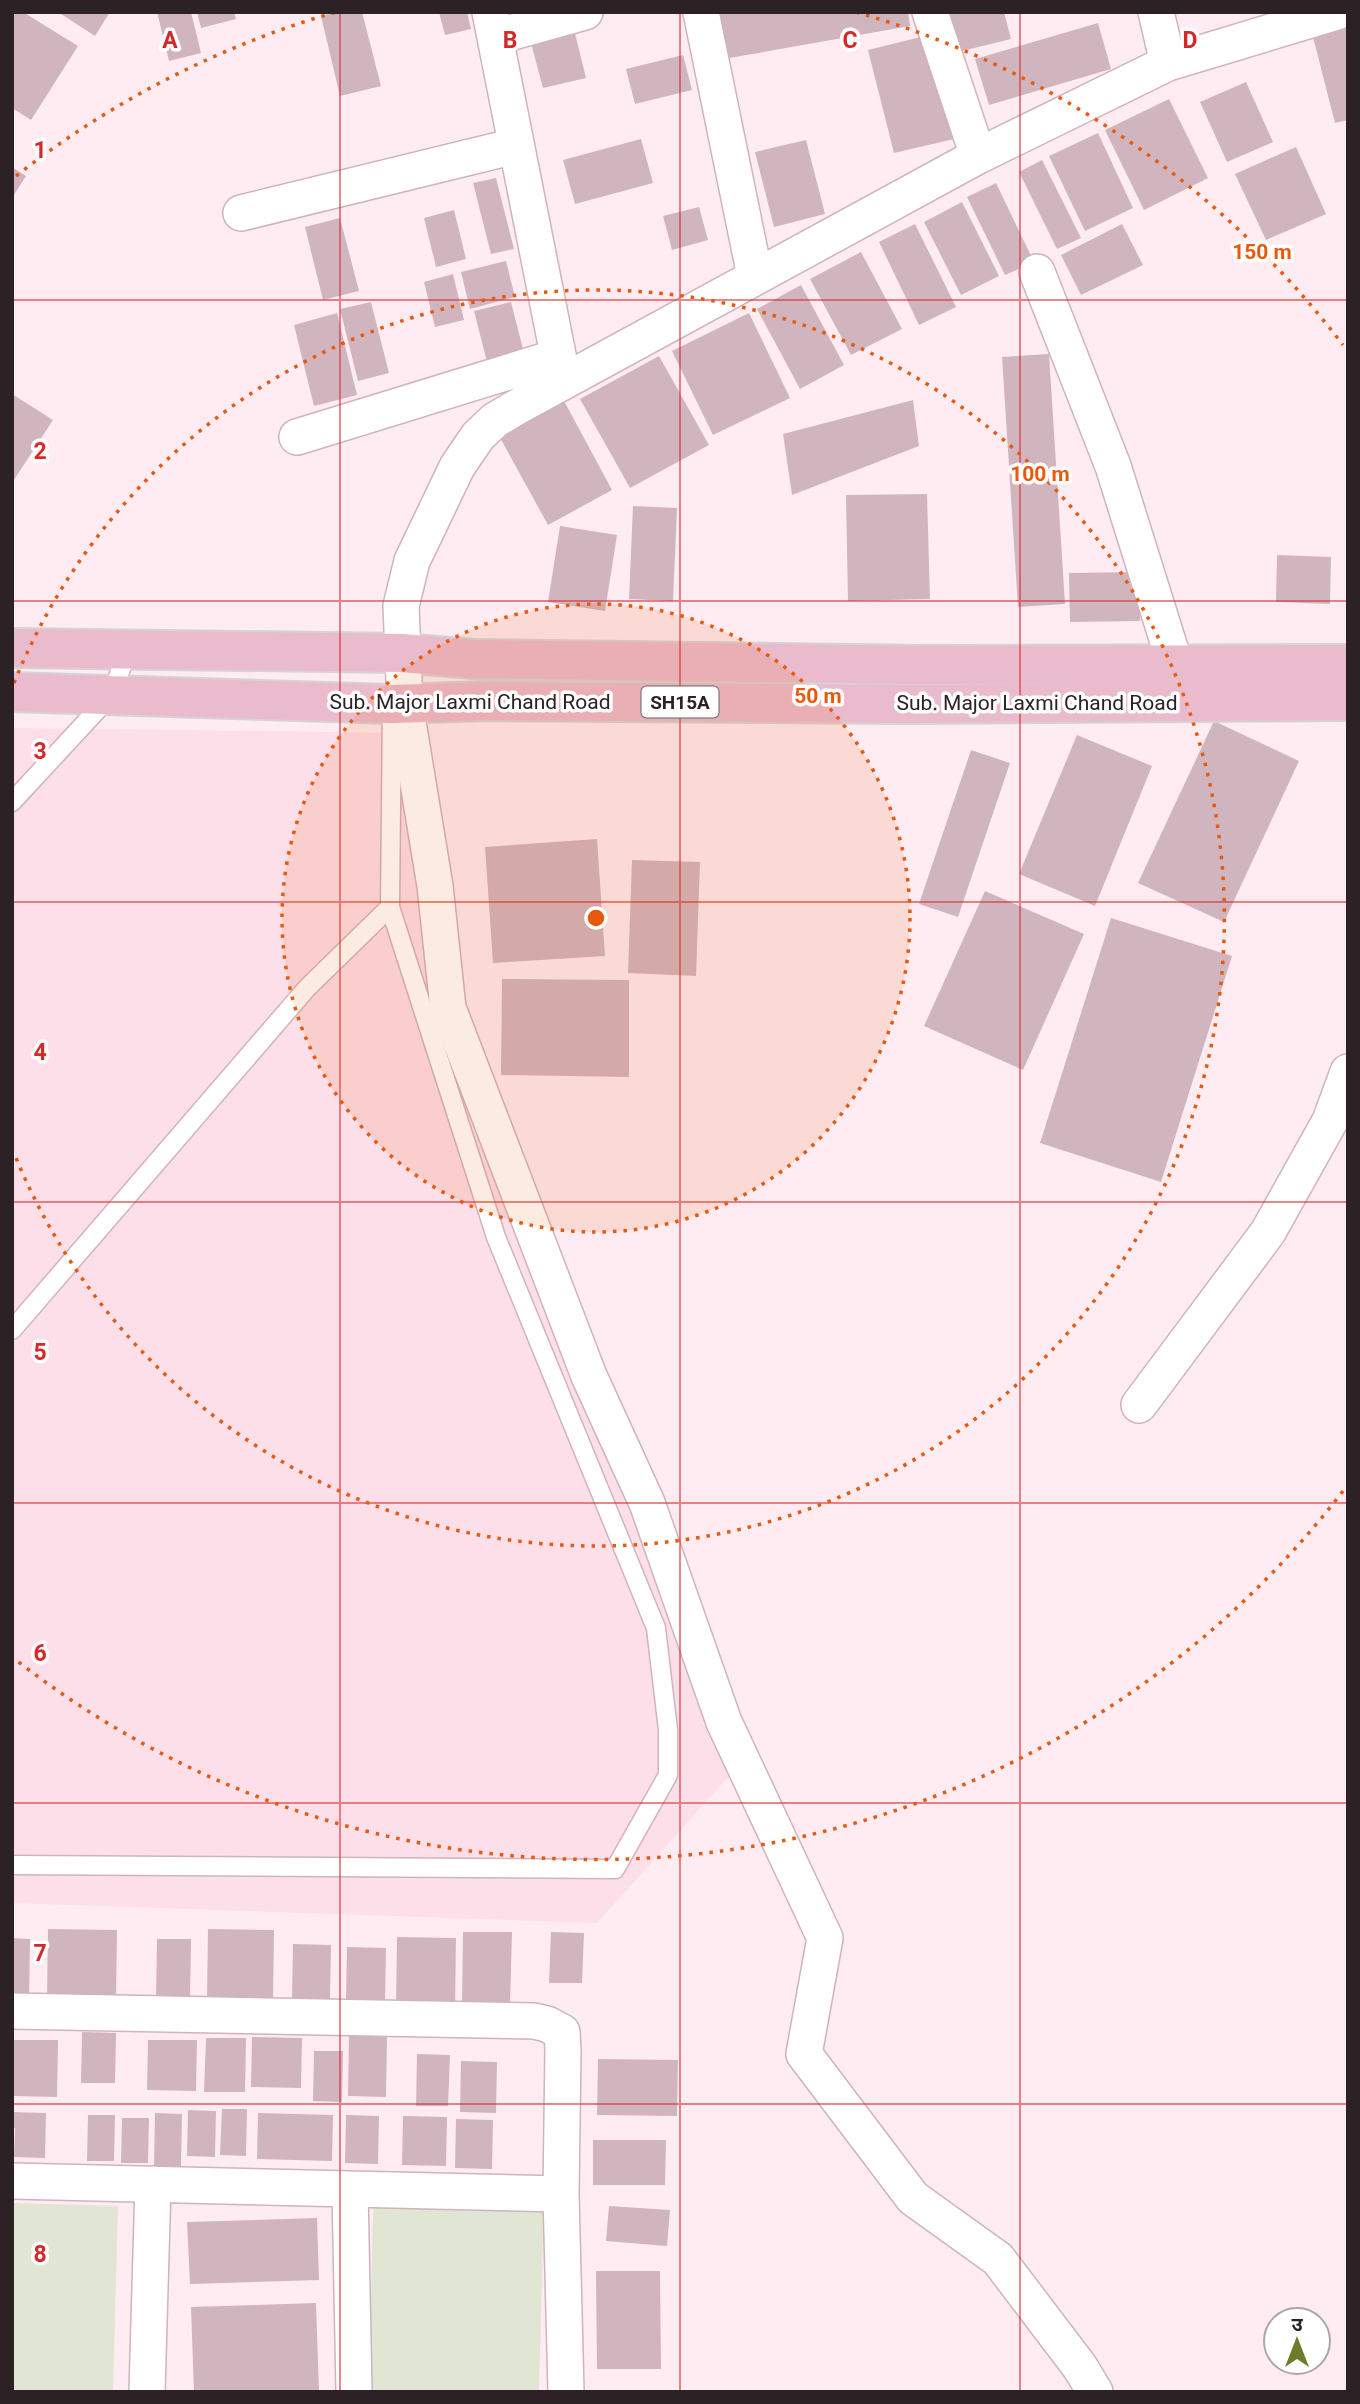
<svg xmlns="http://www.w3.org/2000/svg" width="1360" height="2404" font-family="Roboto,'Noto Sans Devanagari',sans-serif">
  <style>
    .built { fill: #fddfe9 }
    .green { fill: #e0e6d3 }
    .building { fill: #d1b5be }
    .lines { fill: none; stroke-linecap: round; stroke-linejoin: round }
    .service-casing { stroke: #d0b3bd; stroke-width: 21 }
    .minor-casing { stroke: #d0b3bd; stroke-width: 38 }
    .primary-casing { stroke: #d5d3d3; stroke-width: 42 }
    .service { stroke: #fff; stroke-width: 18 }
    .minor { stroke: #fff; stroke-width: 35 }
    .primary { stroke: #eabbcd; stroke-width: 38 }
    .grid { fill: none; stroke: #d62828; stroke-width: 2; stroke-opacity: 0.55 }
    .ring { fill: none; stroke: #e8590c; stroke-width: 3.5; stroke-dasharray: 3.5 7 }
    .labels { text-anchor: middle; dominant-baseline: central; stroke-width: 7; stroke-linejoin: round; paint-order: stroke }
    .shield { fill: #fff; stroke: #6b6466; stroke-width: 2 }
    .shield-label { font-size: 19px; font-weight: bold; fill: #2c2125 }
    .street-label { font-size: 21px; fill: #2c2125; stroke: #fff }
    .grid-label { font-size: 23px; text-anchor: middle; font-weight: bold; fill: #d62828; stroke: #fff; stroke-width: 7; stroke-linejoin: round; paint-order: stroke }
    .centre { fill: #e8590c; stroke: #fff; stroke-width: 3.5 }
    .ring-label { font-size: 21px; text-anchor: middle; font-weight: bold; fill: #e8590c; stroke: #fff; stroke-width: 7; stroke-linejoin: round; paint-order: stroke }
  </style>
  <rect width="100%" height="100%" fill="#feecf2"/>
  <!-- built -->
  <path class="built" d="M12,728L408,733L466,1116L651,1487L729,1776L597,1923L12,1903Z"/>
  <!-- green -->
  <path class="green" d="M12,2203L118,2206L113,2392H12Z
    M373,2207L544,2211L539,2392H369Z"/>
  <!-- building -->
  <path class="building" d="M12,12H23L78,46L31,120L12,108Z
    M58,12H110L95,36Z
    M157,12H191L201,53L169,61Z
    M197,12H234L236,19L201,28Z
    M337,12H362L381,86L340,96L321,16Z
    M439,12H467L471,29L445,35Z
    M719,12H908L910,26L724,59Z
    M944,12H1004L1011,39L954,53Z
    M572,21L586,78L543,88L528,32Z
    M1098,23L1111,69L989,105L975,59Z
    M1347,24L1348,120L1335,123L1312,33Z
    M929,35L954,139L894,153L868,50Z
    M683,55L692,90L635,104L626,69Z
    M1246,82L1273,142L1227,162L1200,102Z
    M1169,99L1208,178L1144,210L1105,130Z
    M1098,133L1133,208L1085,231L1049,156Z
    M641,139L653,183L575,204L563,160Z
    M806,140L825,214L774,227L755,152Z
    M1296,147L1326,214L1266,240L1235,174Z
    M1042,160L1081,238L1057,249L1019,172Z
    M12,167L26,176L12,198Z
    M496,178L514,249L491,254L473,183Z
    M996,183L1034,262L1005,275L967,197Z
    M962,202L999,276L961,295L924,222Z
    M699,207L708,240L672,250L663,216Z
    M454,210L466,259L436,267L424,218Z
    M340,218L359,291L323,300L305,227Z
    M915,224L956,307L919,325L879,242Z
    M1122,224L1143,265L1081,295L1061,255Z
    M861,252L902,329L851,355L810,279Z
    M506,261L515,297L470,309L461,272Z
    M453,274L464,320L435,327L424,282Z
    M801,285L844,365L800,389L757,309Z
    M371,302L389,373L358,381L340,309Z
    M511,302L525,357L488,366L474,311Z
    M337,313L357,395L314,406L294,325Z
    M749,313L790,398L713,435L672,351Z
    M1049,354L1065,604L1018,607L1002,357Z
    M659,356L709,445L630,488L580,399Z
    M12,394L53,420L12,483Z
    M563,399L612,490L548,525L498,434Z
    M913,400L919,446L792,495L783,434Z
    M927,494L930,599L848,601L846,495Z
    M633,506L677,508L673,601L629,599Z
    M560,526L617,535L605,611L548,602Z
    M1277,555L1331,557L1330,604L1276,602Z
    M1139,572L1140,621L1070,622L1069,573Z
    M1214,721L1299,761L1224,922L1138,883Z
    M1077,735L1152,766L1095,906L1019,874Z
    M971,750L1010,763L958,917L919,904Z
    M597,839L605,956L493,963L485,847Z
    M632,860L700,862L696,976L628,973Z
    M985,891L1084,934L1023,1070L924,1026Z
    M1111,918L1232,956L1161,1182L1040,1143Z
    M502,979L629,980V1077L501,1075Z
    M48,1929L117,1930L116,2002L47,2001Z
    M208,1929L274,1930L273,2002L207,2001Z
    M463,1932H512L510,2006L462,2005Z
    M551,1932L584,1933L582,1983H549Z
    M397,1937L456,1938L455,2010H396Z
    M12,1938L30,1939L29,2003L12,2002Z
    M157,1939H191L190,2000L156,1999Z
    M293,1944L331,1945L330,1999H292Z
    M347,1947L386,1948L385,2002L346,2001Z
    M82,2032L116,2033L115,2083H81Z
    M349,2035L387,2036L386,2097L348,2096Z
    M252,2037L302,2038L301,2088L251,2087Z
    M206,2038H246L245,2092H204Z
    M12,2040H58L57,2097L12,2096Z
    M148,2040H197L196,2091L147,2090Z
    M314,2051H343L342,2102L313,2101Z
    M417,2054L450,2055L448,2106H416Z
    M598,2059L678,2060L677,2116L597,2115Z
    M461,2061L497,2062L496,2113L460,2112Z
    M222,2109H247L246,2156L220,2155Z
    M188,2110L216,2111L215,2157L187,2156Z
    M12,2112L46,2113L45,2158L14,2157L15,2128H12Z
    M155,2113L182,2114L181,2166H154Z
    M258,2113L333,2115L332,2161L257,2159Z
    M88,2115H115L114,2161H87Z
    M346,2115L379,2116L378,2164L345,2163Z
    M403,2116L447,2117L446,2166L402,2165Z
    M122,2118H149L148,2163H121Z
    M456,2119L493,2120L492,2169L455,2168Z
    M593,2140H666L665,2185H593Z
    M609,2206L670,2210L667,2246L606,2241Z
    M317,2218L319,2280L190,2284L187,2222Z
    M596,2271H660L661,2369H597Z
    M316,2303L319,2392H194L191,2307Z"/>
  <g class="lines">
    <!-- service casing -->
    <g class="service-casing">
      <path id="service" d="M12,802L112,694L128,649
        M12,1330L307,988L390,907
        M12,1865L615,1869L668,1775V1730L656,1628L496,1237L390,907L392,708"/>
    </g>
    <!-- minor casing -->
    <g class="minor-casing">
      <path id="minor" d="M490,12L563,380
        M701,12L755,276
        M930,12L978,156
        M1156,12L1168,63
        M495,37L585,12
        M241,213L515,146
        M1037,272L1113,466L1175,664
        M297,437L557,357
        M1139,1405L1268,1232L1330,1121L1348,1072
        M12,2011L534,2021L547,2024L562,2032L563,2050L561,2194L566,2392
        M12,2181L561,2194
        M350,2189L354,2392
        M147,2392L153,2184
        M1095,2392L1080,2367L998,2259L913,2198L804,2054L825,1938L724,1722L647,1503L589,1376L448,1008L435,886L405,704L401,606L412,561L457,467L478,436L495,420L517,407L978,156L1168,63L1337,12"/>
    </g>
    <!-- primary casing -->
    <g class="primary-casing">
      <path id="primary" d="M12,648L402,653L474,659L923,665L1348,664
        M12,692L392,704L487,701L908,704L1348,701"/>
    </g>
    <!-- service -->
    <use href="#service" class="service"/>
    <!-- minor -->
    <use href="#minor" class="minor"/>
    <!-- primary -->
    <use href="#primary" class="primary"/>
  </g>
  <!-- grid -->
  <path class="grid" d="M340,12V2392M680,12V2392M1020,12V2392M12,300H1348M12,601H1348M12,902H1348M12,1202H1348M12,1503H1348M12,1803H1348M12,2104H1348"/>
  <!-- distance rings -->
  <circle cx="596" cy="918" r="314" fill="#e8590c" fill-opacity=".12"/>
  <g class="ring">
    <circle cx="596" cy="918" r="314"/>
    <path d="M14 683A628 628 0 1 1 14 1153"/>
    <path d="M1343 1491A942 942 0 0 1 16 1660M16 176A942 942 0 0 1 336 12M856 12A942 942 0 0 1 1343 345"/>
  </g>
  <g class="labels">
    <!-- shield labels -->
    <rect class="shield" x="641.5" y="686.5" width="77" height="31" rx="5"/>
    <g class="shield-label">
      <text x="680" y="702">SH15A</text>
    </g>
    <!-- street labels -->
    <g class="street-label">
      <text x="470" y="702">Sub. Major Laxmi Chand Road</text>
      <text x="1037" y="703">Sub. Major Laxmi Chand Road</text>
    </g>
  </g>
  <g class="grid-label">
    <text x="170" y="48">A</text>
    <text x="510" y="48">B</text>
    <text x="850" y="48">C</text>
    <text x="1190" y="48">D</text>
    <text x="40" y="158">1</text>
    <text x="40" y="459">2</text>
    <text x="40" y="759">3</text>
    <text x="40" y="1060">4</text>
    <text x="40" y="1360">5</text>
    <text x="40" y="1661">6</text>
    <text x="40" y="1961">7</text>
    <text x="40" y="2262">8</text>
  </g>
  <circle cx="596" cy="918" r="10" class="centre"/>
  <g class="ring-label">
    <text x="1262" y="259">150 m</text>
    <text x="1040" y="481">100 m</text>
    <text x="818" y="703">50 m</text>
  </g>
  <!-- border -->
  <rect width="1360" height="2404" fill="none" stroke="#2c2125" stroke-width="28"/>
  <!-- north arrow -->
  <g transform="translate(1297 2341)"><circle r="33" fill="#ffffff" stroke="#aba6a8" stroke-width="2"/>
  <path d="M0-5L12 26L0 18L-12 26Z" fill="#6c7c2a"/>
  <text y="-10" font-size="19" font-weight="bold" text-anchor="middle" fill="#2c2125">उ</text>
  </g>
</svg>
